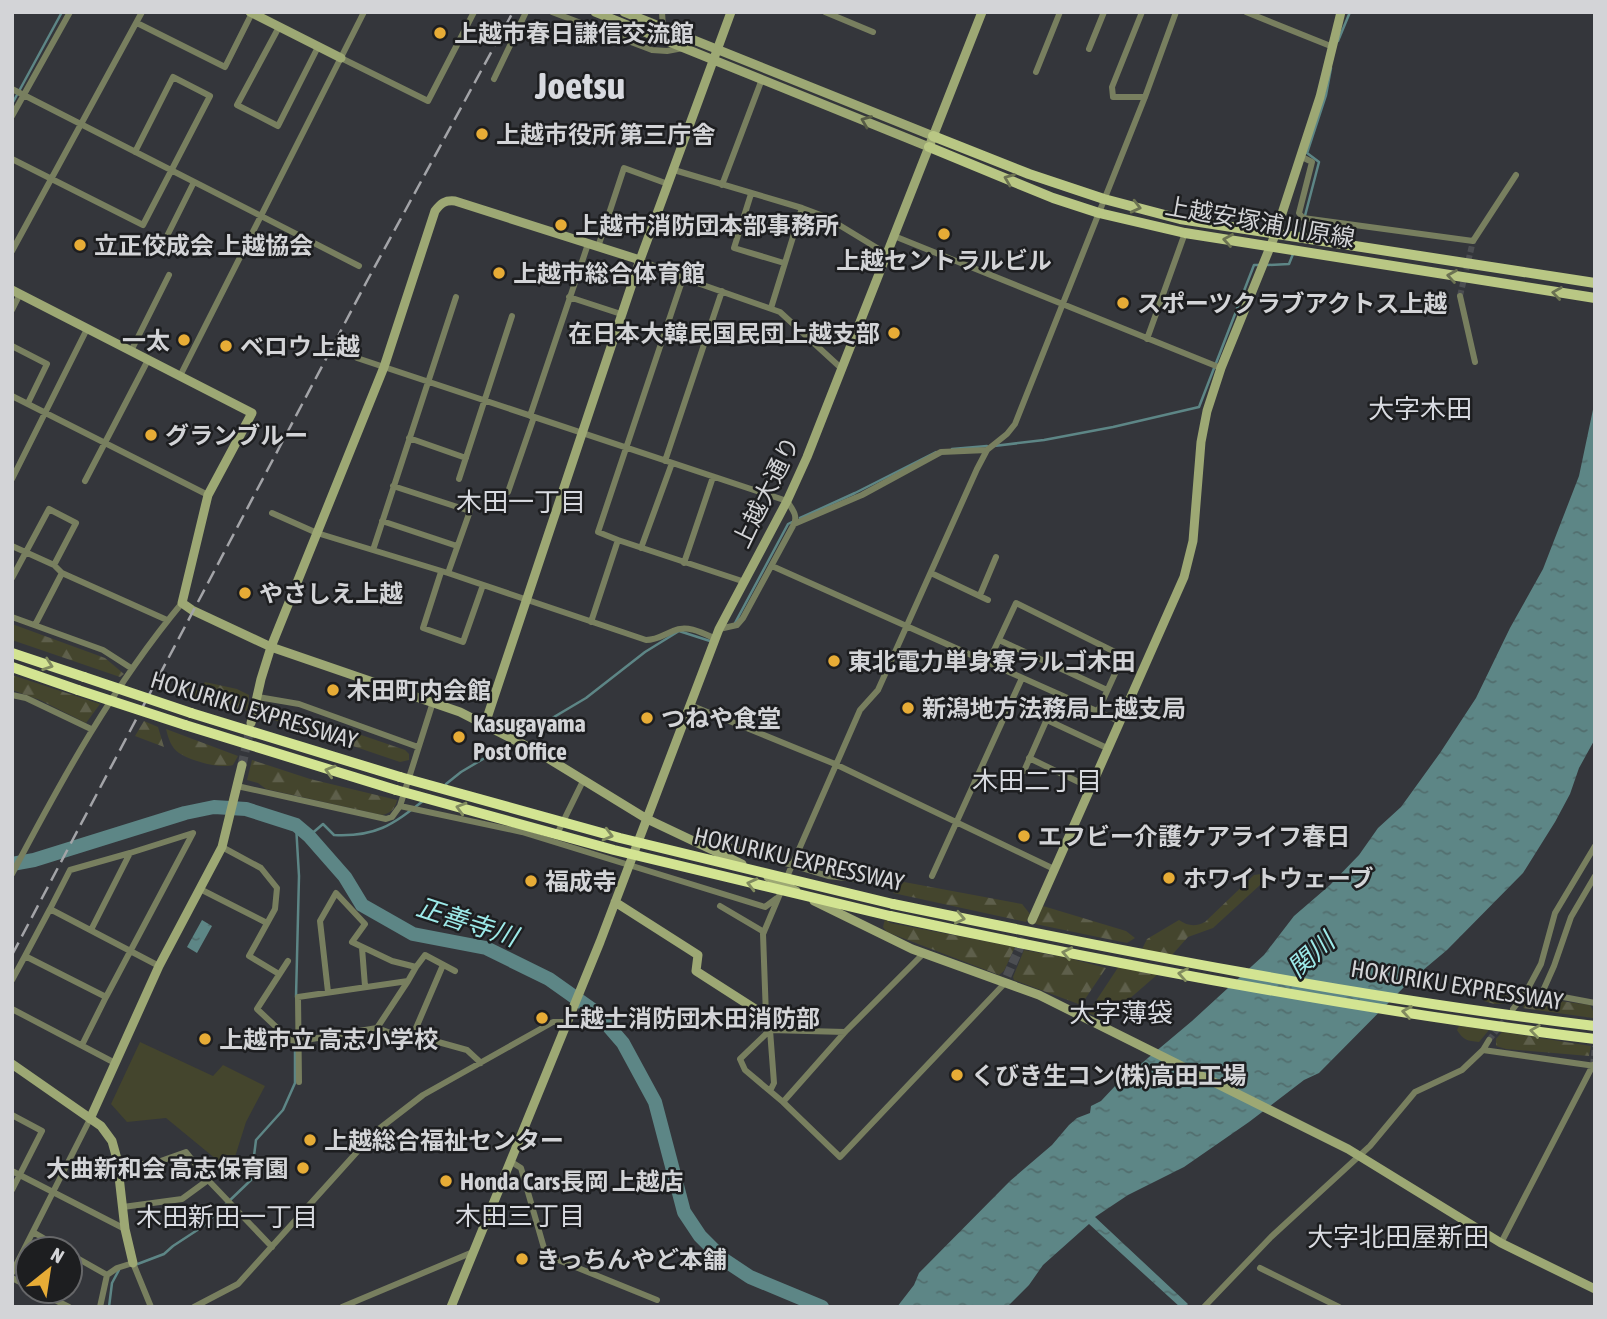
<svg xmlns="http://www.w3.org/2000/svg" width="1607" height="1319" font-family="'Asap Condensed','Noto Sans JP',sans-serif">
  <style>
    .forest { fill: url(#forest-firs) }
    .pitch { fill: #44452d }
    .water { fill: url(#water-ripples) }
    .lines { fill: none; stroke-linecap: round; stroke-linejoin: round }
    .stream { stroke: #5d8686; stroke-width: 2.5 }
    .river { stroke: #5d8686; stroke-width: 14 }
    .street-tunnel { stroke: #4c4e52; stroke-width: 6; stroke-dasharray: 6 3; stroke-linecap: butt }
    .secondary-tunnel { stroke: #4c4e52; stroke-width: 9; stroke-dasharray: 9 4.5; stroke-linecap: butt }
    .street { stroke: #787f5f; stroke-width: 6 }
    .secondary { stroke: #9da874; stroke-width: 9 }
    .primary { stroke: #b9c784; stroke-width: 10 }
    .highway { stroke: #d3e492; stroke-width: 10 }
    .rail { stroke: #a3a4a8; stroke-width: 2.5; stroke-dasharray: 14 7; stroke-linecap: butt }
    .highway-bridge { stroke: #d3e492; stroke-width: 10 }
    .oneway { stroke: #575c46 }
    .oneway2 { stroke: #6b7252 }
    .oneway3 { stroke: #818b5f }
    .poi-dot { fill: #e7ac36; stroke: #1d1e20; stroke-width: 2.5 }
    .labels { text-anchor: middle; dominant-baseline: central; stroke-width: 5; stroke-linejoin: round; paint-order: stroke }
    .poi-label { font-size: 24px; font-weight: bold; fill: #d3d4d7; stroke: #1d1e20; text-anchor: start }
    .street-label { font-size: 24px; fill: #d3d4d7; stroke: #1d1e20 }
    .neighbourhood-label { font-size: 26px; fill: #d8dae0; stroke: #1d1e20 }
    .water-label { font-size: 26px; font-style: italic; fill: #9deae9; stroke: #1d1e20 }
    .town-label { font-size: 38px; font-weight: bold; fill: #d8dae0; stroke: #1d1e20 }
  </style>
  <defs>
    <pattern id="forest-firs" width="22" height="20" patternUnits="userSpaceOnUse" patternTransform="scale(1.75)"><rect width="22" height="20" fill="#44452d"/><path d="M5 1l3.5 6h-7zM16 11l3.5 6h-7z" fill="#5e5f4b"/></pattern>
    <pattern id="water-ripples" width="26" height="14" patternUnits="userSpaceOnUse" patternTransform="scale(1.75)"><rect width="26" height="14" fill="#5d8686"/><path d="M2 4q2-2 4 0t4 0M15 11q2-2 4 0t4 0" fill="none" stroke="#526e6e"/></pattern>
  </defs>
  <rect width="100%" height="100%" fill="#34363b"/>
  <!-- forest -->
  <path class="forest" d="M12,624L105,658L124,674L120,677L12,640Z
    M12,675L100,704L86,723L40,700L12,690Z
    M205,682L237,689L249,695L248,711L179,694L188,687L198,690Z
    M265,705L300,714L405,750L409,754V760L400,762L285,723L258,716Z
    M144,721L158,727L164,747L135,736Z
    M166,729L238,756L233,765C220,769 191,761 179,753C171,748 168,737 166,729Z
    M252,760L310,779L397,800C395,809 391,813 382,815L266,789L258,783L247,780Z
    M1261,874L1263,877L1260,885L1213,928L1188,937L1171,956L1142,949L1147,939L1179,920C1188,926 1195,927 1205,922L1254,875Z
    M904,882L1022,904L1030,914L1026,922L893,893Z
    M1043,906L1126,931L1135,938L1127,943L1035,924Z
    M885,919L890,923L1015,947L1004,971L999,975L887,932L883,927Z
    M1024,950L1068,958L1106,968L1081,1005L1014,980L1013,977Z
    M1119,966L1158,974L1105,1020L1088,1013Z
    M1491,990L1510,996L1512,1003L1494,1004L1484,1001Z
    M1538,998L1590,1005L1594,1013L1593,1018L1523,1008L1526,999Z
    M1459,1026L1489,1030L1479,1042C1468,1041 1463,1040 1457,1030Z
    M1502,1032L1591,1046L1589,1056L1506,1049L1496,1046V1039Z"/>
  <!-- pitch -->
  <path class="pitch" d="M140,1042L213,1076L223,1065L265,1086L246,1122L234,1160L228,1169L166,1118L127,1122L111,1104Z"/>
  <!-- water -->
  <path class="water" d="M1595,400V739L1579,768L1570,794L1555,822L1523,873L1447,950L1410,981L1319,1073L1304,1080L1249,1122L1184,1167L1128,1195L1095,1217L1188,1304L1186,1307H1180L1089,1224L1043,1265L1029,1285L1007,1307H897L914,1285L919,1273L1010,1181L1052,1145L1069,1125L1077,1118L1090,1113L1091,1106L1101,1101L1117,1084L1192,1021L1264,955L1294,916L1330,885L1359,855L1378,828L1401,807L1440,753L1476,698L1510,628L1543,569L1579,476Z
    M202,920L212,926L197,953L187,947Z"/>
  <g class="lines">
    <!-- stream -->
    <path class="stream" d="M1338,41L1350,12
      M12,104L62,12
      M1300,235L1319,162L1307,153L1326,95L1331,68
      M1268,265L1289,264L1293,254
      M994,446L1044,440L1113,427L1199,407L1254,265H1261
      M952,449L987,446
      M800,518L855,493L936,452
      M735,623L788,524L794,521
      M446,784L461,772L586,698L645,652L679,631L710,641L713,639
      M296,825L299,876L296,997
      M309,836L323,824L334,835C376,837 392,825 423,801
      M135,1265L164,1254L173,1246L202,1227L251,1180L256,1140L283,1110L295,1083V1042
      M109,1307L112,1283L119,1270"/>
    <!-- river -->
    <path class="river" d="M12,864L34,860L185,813L214,807L246,809L296,825L309,836L345,877L362,905L413,934L486,948L549,979L597,1013L623,1043L655,1102L684,1212L700,1236L723,1259L750,1277L822,1307"/>
    <!-- street-tunnel -->
    <path class="street-tunnel" d="M1460,296L1473,241
      M1489,1040L1510,1013
      M1593,1065L1595,1046"/>
    <!-- secondary-tunnel -->
    <path class="secondary-tunnel" d="M242,765L251,725
      M1007,976L1024,938"/>
    <!-- street -->
    <path class="street" d="M552,12L652,50L667,51L683,48
      M662,12L663,28
      M825,12L873,32
      M1142,12L1112,87L1113,97H1145
      M1246,12L1333,47
      M137,23L225,67L252,13
      M279,27L237,105L278,126L318,47
      M1089,49L1104,12
      M341,58L428,101L474,12
      M1036,72L1060,12
      M494,79L526,12
      M12,89L359,266
      M12,116L70,12
      M1300,156L1312,162L1299,213L1303,218L1473,241L1516,175
      M12,159L143,225L210,96L173,77L135,152
      M674,170L802,208L771,308
      M722,185L762,79
      M751,194L734,248L784,263
      M802,208L826,217L887,254
      M168,234L194,182
      M894,236L1221,368
      M598,247L624,168L668,184
      M12,251L142,12
      M640,260L683,278L780,312L841,368
      M1460,296L1475,362
      M569,297L621,314
      M12,310L20,294
      M1147,339L1185,233
      M12,346L47,364L28,403
      M131,351L169,275
      M357,358L787,501C792,509 798,515 794,524L743,618L737,625L719,629
      M180,376L364,12
      M12,396L208,495
      M530,416L588,244
      M409,438L466,458
      M665,461L722,291
      M12,479L87,329
      M459,479L512,316
      M85,481L148,360
      M393,486L470,511L448,573
      M508,492L534,417
      M272,513L317,533L448,573L646,640C657,640 663,635 673,631C687,624 703,633 716,639
      M382,521L457,546
      M794,524L862,495L941,452L987,450
      M618,540L598,532L683,278
      M12,546L54,565L62,573L167,620
      M641,548L672,463
      M373,550L456,297
      M684,563L713,477
      M772,566L1119,721
      M441,572L423,628L463,642L483,585
      M931,573L988,600
      M12,578L49,509L76,523L54,565
      M980,595L996,557
      M12,617L103,650L131,668
      M591,622L618,540L745,582
      M35,625L62,573
      M999,640L1107,690
      M988,663L1016,603L1123,656L1098,711
      M12,695L26,698L91,729
      M258,697L299,704L418,747
      M433,702L400,806L522,832L765,907L777,898
      M690,705L835,764L1054,869
      M1047,720L1107,748
      M1029,758L1091,788
      M1024,771L1058,694
      M237,786L386,819L392,817L400,806
      M556,836L583,781
      M222,847L261,868L277,888L275,909L249,956L279,974
      M711,849L722,844L828,876L890,883
      M12,874C62,779 113,686 182,603
      M932,876L1022,678
      M786,879L860,710L878,690L977,469L987,450L1007,434L1015,424L1145,97L1176,12
      M782,889L763,934L766,1016L770,1030L740,1059L745,1070L783,1102L840,1157L1005,983
      M202,890L267,923
      M720,906L764,932
      M50,909L25,956L106,997L193,833L130,853
      M91,930L130,853L70,870L50,909L159,966
      M362,948L365,986
      M288,961L257,1009L290,1040L300,1041L377,1028L396,1035H413L467,1050L481,1063
      M416,967L425,955L455,971
      M12,980L25,956
      M328,992L320,921L336,893L365,924L352,942L392,961L416,967L408,981
      M1526,992L1542,993L1595,1003
      M1542,993L1554,966L1571,917L1595,876
      M12,1009L115,1063
      M1513,1009L1526,992L1541,964L1555,913L1595,846
      M413,1035L443,965
      M82,1045L106,997
      M1483,1050L1595,1066
      M299,1082L298,997L408,981L377,1028
      M770,1091L774,1083L770,1030L845,1032
      M783,1102L845,1032L923,954
      M12,1115L42,1131L12,1190
      M510,1161L521,1168L546,1255L657,1300
      M118,1166L155,1163L186,1152L208,1180L272,1247
      M12,1171L125,1229
      M123,1207L182,1199L208,1180
      M33,1232L62,1249
      M1501,1243L1593,1065
      M70,1254L107,1275L117,1268L133,1263L151,1307
      M1260,1268L1339,1307
      M12,1273L90,1119
      M12,1278L28,1286
      M37,1291L69,1307
      M100,1307L107,1275
      M194,1307L238,1284L375,1132L423,1095L553,1022H567
      M342,1307L473,1252
      M1204,1307L1271,1237L1370,1146L1415,1092L1462,1070L1483,1050L1489,1040"/>
    <!-- secondary -->
    <path class="secondary" d="M250,12L341,58
      M595,12L929,147
      M624,12L933,136
      M12,290L252,413L208,495L182,603L192,610L271,647L460,712L536,751L647,819L742,864
      M251,723L261,679L271,647L384,367L435,211C441,203 445,200 455,201L640,260
      M485,724L640,260L731,12
      M768,877L796,891
      M814,901L912,949L1039,995L1348,1149L1501,1243L1595,1289
      M615,902L698,955L696,971L766,1016
      M1032,920L1184,577L1193,541L1201,442L1207,411L1221,368L1275,235L1320,97L1341,12
      M12,1064L101,1126L112,1141L117,1159L125,1229L133,1263
      M90,1119L159,966L222,847L242,765
      M451,1307L600,942L719,629L787,501L807,457L982,12"/>
    <!-- primary -->
    <path class="primary" d="M933,136L1029,174L1104,199L1180,219L1595,283
      M929,147L1053,198L1099,213L1185,233L1595,298"/>
    <!-- highway -->
    <path class="highway" d="M12,653L84,677
      M12,667L78,690
      M191,713L400,777
      M185,725L396,790
      M893,904C1126,952 1359,998 1595,1026
      M890,916C1123,966 1358,1010 1595,1039"/>
    <!-- rail -->
    <path class="rail" d="M12,955L367,281L513,12"/>
    <!-- highway-bridge -->
    <path class="highway-bridge" d="M84,677L191,713
      M78,690L185,725
      M400,777L620,838L893,904
      M396,790L614,850L890,916"/>
  </g>
  <!-- one-way arrows -->
  <defs><path id="oneway-chevron" d="M-2-3.5L2.5 0L-2 3.5" fill="none" stroke-width="1.6" stroke-linecap="round" stroke-linejoin="round" transform="scale(1.75)"/></defs>
  <use class="oneway" href="#oneway-chevron" transform="translate(866 121) rotate(-158)"/>
  <g class="oneway2">
    <use href="#oneway-chevron" transform="translate(1009 179) rotate(-158)"/>
    <use href="#oneway-chevron" transform="translate(1136 207) rotate(14)"/>
    <use href="#oneway-chevron" transform="translate(1228 240) rotate(-171)"/>
    <use href="#oneway-chevron" transform="translate(1452 276) rotate(-171)"/>
    <use href="#oneway-chevron" transform="translate(1557 293) rotate(-172)"/>
  </g>
  <g class="oneway3">
    <use href="#oneway-chevron" transform="translate(48 665) rotate(19)"/>
    <use href="#oneway-chevron" transform="translate(330 771) rotate(-164)"/>
    <use href="#oneway-chevron" transform="translate(461 808) rotate(-164)"/>
    <use href="#oneway-chevron" transform="translate(608 835) rotate(15)"/>
    <use href="#oneway-chevron" transform="translate(752 884) rotate(-166)"/>
    <use href="#oneway-chevron" transform="translate(960 918) rotate(12)"/>
    <use href="#oneway-chevron" transform="translate(1067 953) rotate(-169)"/>
    <use href="#oneway-chevron" transform="translate(1183 974) rotate(-170)"/>
    <use href="#oneway-chevron" transform="translate(1407 1012) rotate(-171)"/>
    <use href="#oneway-chevron" transform="translate(1535 1031) rotate(-172)"/>
  </g>
  <!-- markers -->
  <g class="poi-dot">
    <circle cx="440" cy="33" r="7"/>
    <circle cx="482" cy="134" r="7"/>
    <circle cx="561" cy="225" r="7"/>
    <circle cx="944" cy="234" r="7"/>
    <circle cx="80" cy="245" r="7"/>
    <circle cx="499" cy="273" r="7"/>
    <circle cx="1123" cy="303" r="7"/>
    <circle cx="894" cy="333" r="7"/>
    <circle cx="184" cy="340" r="7"/>
    <circle cx="226" cy="346" r="7"/>
    <circle cx="151" cy="435" r="7"/>
    <circle cx="245" cy="593" r="7"/>
    <circle cx="834" cy="661" r="7"/>
    <circle cx="333" cy="690" r="7"/>
    <circle cx="908" cy="708" r="7"/>
    <circle cx="647" cy="718" r="7"/>
    <circle cx="459" cy="737" r="7"/>
    <circle cx="1024" cy="836" r="7"/>
    <circle cx="1169" cy="878" r="7"/>
    <circle cx="531" cy="881" r="7"/>
    <circle cx="542" cy="1018" r="7"/>
    <circle cx="205" cy="1039" r="7"/>
    <circle cx="957" cy="1075" r="7"/>
    <circle cx="310" cy="1140" r="7"/>
    <circle cx="303" cy="1168" r="7"/>
    <circle cx="446" cy="1181" r="7"/>
    <circle cx="522" cy="1259" r="7"/>
  </g>
  <g class="labels">
    <!-- poi labels -->
    <g class="poi-label">
      <text x="454" y="33">上越市春日謙信交流館</text>
      <text x="496" y="134">上越市役所 第三庁舎</text>
      <text x="575" y="225">上越市消防団本部事務所</text>
      <text x="94" y="245">立正佼成会 上越協会</text>
      <text x="944" y="260" text-anchor="middle">上越セントラルビル</text>
      <text x="513" y="273">上越市総合体育館</text>
      <text x="1137" y="303">スポーツクラブアクトス上越</text>
      <text x="880" y="333" text-anchor="end">在日本大韓民国民団上越支部</text>
      <text x="170" y="340" text-anchor="end">一太</text>
      <text x="240" y="346">ベロウ上越</text>
      <text x="165" y="435">グランブルー</text>
      <text x="259" y="593">やさしえ上越</text>
      <text x="848" y="661">東北電力単身寮ラルゴ木田</text>
      <text x="347" y="690">木田町内会館</text>
      <text x="922" y="708">新潟地方法務局上越支局</text>
      <text x="661" y="718">つねや食堂</text>
      <text x="473" y="723">Kasugayama<tspan x="473" dy="28">Post Office</tspan></text>
      <text x="1038" y="836">エフビー介護ケアライフ春日</text>
      <text x="1183" y="878">ホワイトウェーブ</text>
      <text x="545" y="881">福成寺</text>
      <text x="556" y="1018">上越士消防団木田消防部</text>
      <text x="219" y="1039">上越市立 高志小学校</text>
      <text x="971" y="1075">くびき生コン(株)高田工場</text>
      <text x="324" y="1140">上越総合福祉センター</text>
      <text x="289" y="1168" text-anchor="end">大曲新和会 高志保育園</text>
      <text x="460" y="1181">Honda Cars長岡 上越店</text>
      <text x="536" y="1259">きっちんやど本舗</text>
    </g>
    <!-- street labels -->
    <g class="street-label">
      <text transform="translate(1260 222) rotate(10)">上越安塚浦川原線</text>
      <text transform="translate(766 492) rotate(-64)">上越大通り</text>
      <text transform="translate(254 710) rotate(17)">HOKURIKU EXPRESSWAY</text>
      <text transform="translate(799 859) rotate(13)">HOKURIKU EXPRESSWAY</text>
      <text transform="translate(1457 985) rotate(9)">HOKURIKU EXPRESSWAY</text>
    </g>
    <!-- neighbourhood labels -->
    <g class="neighbourhood-label">
      <text x="1420" y="409">大字木田</text>
      <text x="521" y="502">木田一丁目</text>
      <text x="1037" y="781">木田二丁目</text>
      <text x="1121" y="1013">大字薄袋</text>
      <text x="520" y="1216">木田三丁目</text>
      <text x="227" y="1217">木田新田一丁目</text>
      <text x="1398" y="1237">大字北田屋新田</text>
    </g>
    <!-- water labels -->
    <g class="water-label">
      <text transform="translate(467 922) rotate(18)">正善寺川</text>
      <text transform="translate(1311 955) rotate(-42)">関川</text>
    </g>
    <!-- town labels -->
    <g class="town-label">
      <text x="580" y="85">Joetsu</text>
    </g>
  </g>
  <!-- border -->
  <rect width="1607" height="1319" fill="none" stroke="#d3d4d7" stroke-width="28"/>
  <!-- north arrow -->
  <g transform="translate(49 1270) rotate(30)"><circle r="33" fill="#1d1e20" stroke="#666769" stroke-width="2"/>
  <path d="M0-5L12 26L0 18L-12 26Z" fill="#e7ac36"/>
  <text y="-10" font-size="19" font-weight="bold" text-anchor="middle" fill="#d3d4d7">N</text>
  </g>
</svg>
